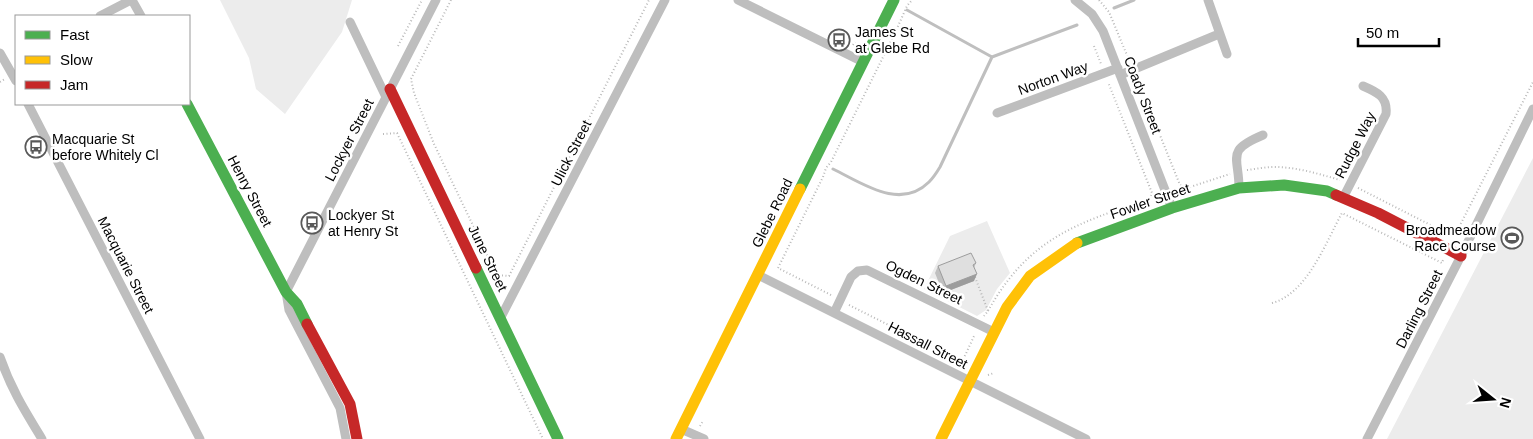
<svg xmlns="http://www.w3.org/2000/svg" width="1533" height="439" font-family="Helvetica,sans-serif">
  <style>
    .green { fill: #ececec }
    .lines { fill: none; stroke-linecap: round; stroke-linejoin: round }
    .stream { stroke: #bfbfbf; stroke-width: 3 }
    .path { stroke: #b9b9b9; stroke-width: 2; stroke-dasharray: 1 2.5; stroke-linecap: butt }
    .street { stroke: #bebebe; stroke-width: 9 }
    .fast { stroke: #4caf50; stroke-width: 11 }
    .slow { stroke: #ffc107; stroke-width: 11 }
    .jam { stroke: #c62828; stroke-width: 11 }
    .wall { fill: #c0c0c0 }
    .shaded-wall { fill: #9c9c9c }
    .building { fill: #dfdfdf; stroke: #9c9c9c }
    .labels { text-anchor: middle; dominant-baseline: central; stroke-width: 5; stroke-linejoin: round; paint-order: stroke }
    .poi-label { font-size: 14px; fill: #000; stroke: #fff; text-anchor: start }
    .street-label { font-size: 14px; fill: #000; stroke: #fff }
  </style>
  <rect width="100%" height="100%" fill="#fff"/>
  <!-- green -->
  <path class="green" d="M220,0H352L342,32L285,114L256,89L249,58Z
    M1533,158V439H1387Z
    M987,221L1010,273L997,289L986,310L977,316L924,289L950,236Z"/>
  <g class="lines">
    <!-- stream -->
    <path class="stream" d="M1114,8L1134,0
      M907,10L992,57
      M833,169C862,183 900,211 929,182C933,178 937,172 940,167L992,57L1077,25"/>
    <!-- path -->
    <path class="path" d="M451,0L411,79L414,93L434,144L490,261L497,275L509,276L649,0
      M1099,0L1109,12L1129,60
      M853,45L855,42
      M398,46L422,0
      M1094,46L1101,64
      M1137,78L1180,185L1187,188L1230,174
      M0,82L5,79
      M383,134L397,133L543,439
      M1247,170C1256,169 1265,167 1274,167C1297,167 1319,174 1340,180
      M1358,188L1454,237L1533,82
      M975,277L988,311L984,316
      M831,295L778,268L823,177L826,168L831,162L895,33L907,6L912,0
      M1272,303C1307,294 1326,242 1342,213L1442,263L1443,260
      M849,305L962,362L975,334
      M988,311C1028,239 1076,223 1150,199L1152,193L1108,82
      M988,375L994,373
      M700,426L703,421"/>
    <!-- street -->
    <path class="street" d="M132,0L141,16
      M738,0L863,62
      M1075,0L1092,14L1103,31L1172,208
      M1208,0L1227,54
      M100,16L131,0
      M350,22L386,97
      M0,53L16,81
      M1120,75L1219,34
      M28,104L200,439
      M997,113L1118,68
      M1239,188C1239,156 1225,151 1263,135
      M1343,198L1386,114C1388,97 1377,92 1363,86
      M758,275L1086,439
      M834,313L851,277L858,271L867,270L994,332
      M500,319L665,0
      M0,357C11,389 25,411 42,439
      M681,429L704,439
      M346,439L340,408L289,310L286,292L436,0
      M1367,439L1461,256L1533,109"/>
    <!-- fast -->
    <path class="fast" d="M187,104L286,292L297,304L307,324
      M800,189L894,0
      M1077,243L1172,208L1239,188L1284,185L1327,191L1336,195
      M476,268L558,439"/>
    <!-- slow -->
    <path class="slow" d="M676,439L800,189
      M941,439L1007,307L1030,276L1077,243"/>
    <!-- jam -->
    <path class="jam" d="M390,89L476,268
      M1336,195L1378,213L1461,256
      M307,324L350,404L357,439"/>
  </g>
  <!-- wall -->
  <path class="wall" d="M976,263L974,268V281L943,293L935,273L938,266Z"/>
  <!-- shaded-wall -->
  <path class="shaded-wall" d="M977,274L974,281L943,293L946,286Z"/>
  <!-- building -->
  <path class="building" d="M971,253L976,263L973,265L977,274L946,286L938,266Z"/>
  <!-- icons -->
  <defs>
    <g id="bus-ring" transform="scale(1.125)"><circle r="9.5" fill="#fff" stroke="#595959" stroke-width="1.5"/><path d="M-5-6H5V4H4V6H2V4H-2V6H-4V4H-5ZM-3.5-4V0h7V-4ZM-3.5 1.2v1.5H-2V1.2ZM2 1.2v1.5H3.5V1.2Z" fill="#595959"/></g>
    <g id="stadium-ring" transform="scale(1.125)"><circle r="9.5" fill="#fff" stroke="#595959" stroke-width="1.5"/><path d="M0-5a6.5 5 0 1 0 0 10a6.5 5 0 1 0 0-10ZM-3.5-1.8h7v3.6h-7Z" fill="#595959"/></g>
  </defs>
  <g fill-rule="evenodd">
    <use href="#bus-ring" x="839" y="40"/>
    <use href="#bus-ring" x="36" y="147"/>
    <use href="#bus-ring" x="312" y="223"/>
    <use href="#stadium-ring" x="1512" y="238"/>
  </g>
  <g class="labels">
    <!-- poi labels -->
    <g class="poi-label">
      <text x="855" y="32">James St<tspan x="855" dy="16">at Glebe Rd</tspan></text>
      <text x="52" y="139">Macquarie St<tspan x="52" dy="16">before Whitely Cl</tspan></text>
      <text x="328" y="215">Lockyer St<tspan x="328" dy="16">at Henry St</tspan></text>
      <text x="1496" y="230" text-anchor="end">Broadmeadow<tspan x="1496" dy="16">Race Course</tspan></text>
    </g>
    <!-- street labels -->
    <g class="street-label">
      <text transform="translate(1053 78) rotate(-20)">Norton Way</text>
      <text transform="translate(1143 95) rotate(69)">Coady Street</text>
      <text transform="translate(349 140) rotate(-63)">Lockyer Street</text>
      <text transform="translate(1355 145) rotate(-63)">Rudge Way</text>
      <text transform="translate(571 153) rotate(-63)">Ulick Street</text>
      <text transform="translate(250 191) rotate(62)">Henry Street</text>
      <text transform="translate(1150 201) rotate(-19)">Fowler Street</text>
      <text transform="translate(772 213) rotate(-64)">Glebe Road</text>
      <text transform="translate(488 258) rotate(64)">June Street</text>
      <text transform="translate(126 265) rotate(63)">Macquarie Street</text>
      <text transform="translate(924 282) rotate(26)">Ogden Street</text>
      <text transform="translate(1419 309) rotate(-63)">Darling Street</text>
      <text transform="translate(928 345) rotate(27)">Hassall Street</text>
    </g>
  </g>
  <!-- legend -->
  <rect x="15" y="15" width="175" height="90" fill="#ffffff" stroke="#999999"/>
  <rect x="25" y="31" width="25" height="8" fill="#4caf50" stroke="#999999"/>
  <text x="60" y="40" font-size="15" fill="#000000">Fast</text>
  <rect x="25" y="56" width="25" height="8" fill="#ffc107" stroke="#999999"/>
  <text x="60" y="65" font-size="15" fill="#000000">Slow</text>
  <rect x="25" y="81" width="25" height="8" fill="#c62828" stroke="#999999"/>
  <text x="60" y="90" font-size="15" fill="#000000">Jam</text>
  <!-- north arrow -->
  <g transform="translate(1493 399) rotate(107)" stroke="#ffffff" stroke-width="4" paint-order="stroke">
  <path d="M0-4L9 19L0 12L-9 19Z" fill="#000000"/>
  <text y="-8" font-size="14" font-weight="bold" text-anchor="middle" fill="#000000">N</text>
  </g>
  <!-- scale -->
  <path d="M1358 38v8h81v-8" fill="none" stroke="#000000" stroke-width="2.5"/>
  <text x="1366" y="38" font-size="15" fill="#000000" stroke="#ffffff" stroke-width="4" paint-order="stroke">50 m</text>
</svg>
